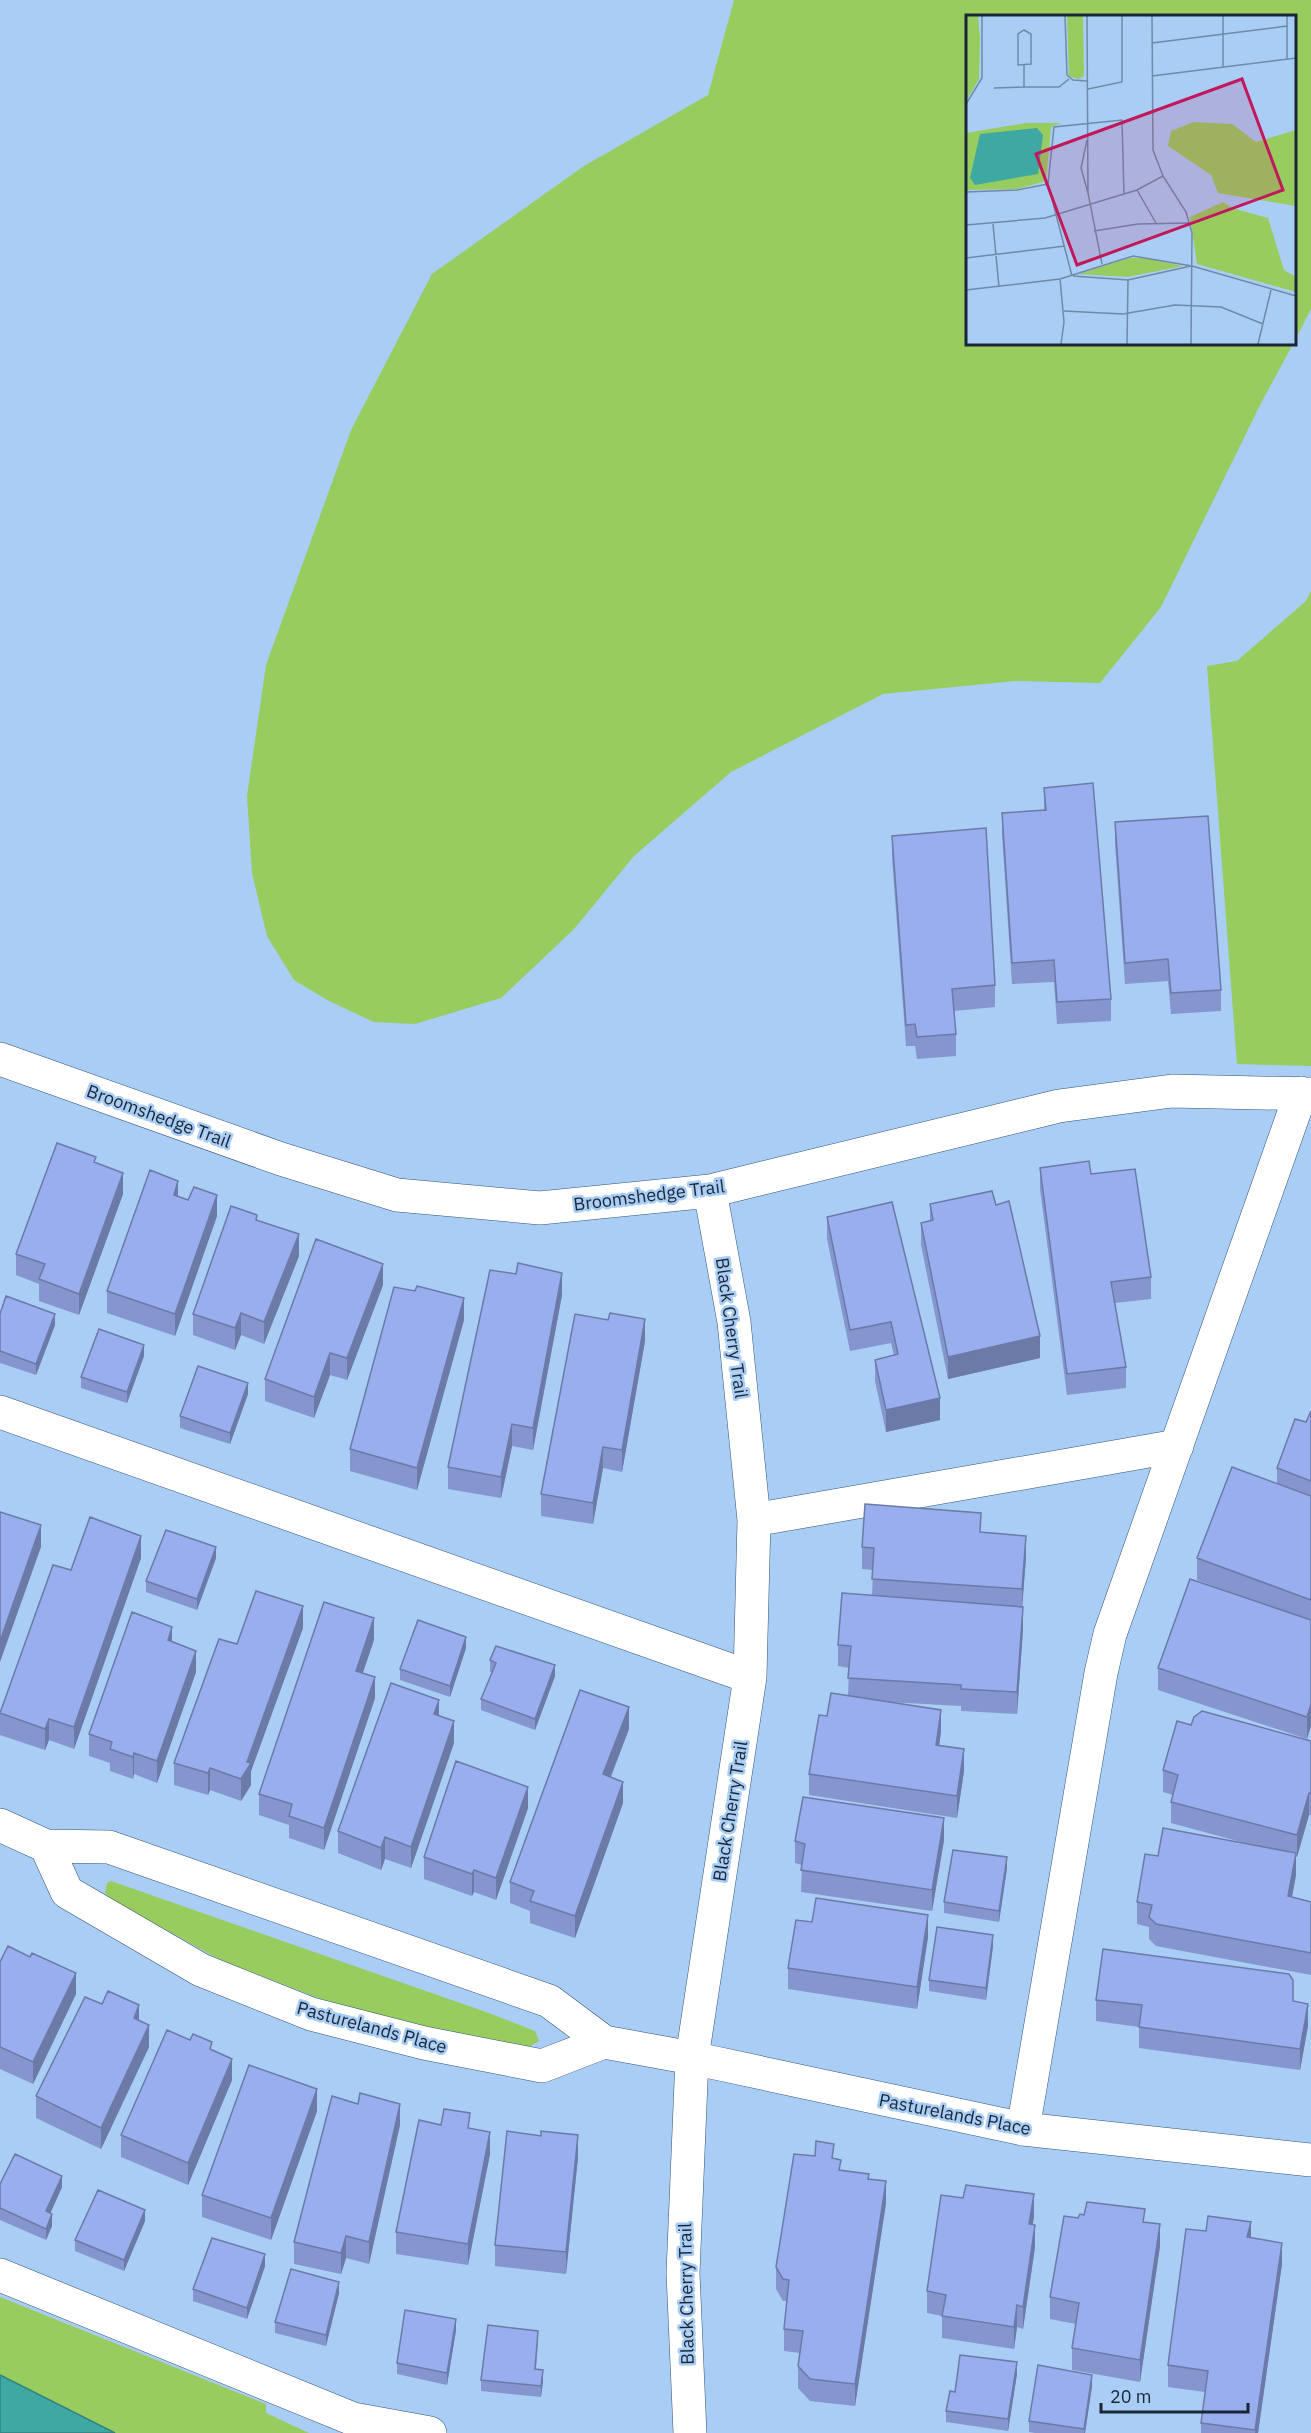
<svg xmlns="http://www.w3.org/2000/svg" width="1311" height="2433" font-family="'IBM Plex Sans',sans-serif">
  <style>
    .green { fill: #98cc5e }
    .water { fill: #3ea8a2; stroke: #338181; stroke-width: 1.5 }
    .lines { fill: none; stroke-linecap: round; stroke-linejoin: round }
    .minor-casing { stroke: #335374; stroke-width: 34 }
    .minor { stroke: #fff; stroke-width: 33 }
    .wall { fill: #8496cd }
    .shaded-wall { fill: #6b7aa7 }
    .building { fill: #99aeee; stroke: #6b7aa7; stroke-width: 1.5 }
    .labels { text-anchor: middle; dominant-baseline: central; stroke-width: 5; stroke-linejoin: round; paint-order: stroke }
    .street-label { font-size: 18px; fill: #182635; stroke: #a9cdf4 }
    .inset-road { fill: none; stroke: #6f8aa8; stroke-width: 1.5 }
    .view { fill: #c2185b; fill-opacity: 0.15; stroke: #c2185b; stroke-width: 3 }
    .inset-edge { fill: none; stroke: #182635; stroke-width: 3 }
  </style>
  <rect width="100%" height="100%" fill="#a9cdf4"/>
  <!-- green -->
  <path class="green" d="M734,0H1311V309L1295,340L1294,16H968V344H1293L1261,403L1161,607L1100,683L1015,681L883,694L731,772L634,856L574,929L501,998L415,1024L374,1022L329,1001L294,980L267,936L252,873L247,796L266,665L351,430L432,274L584,166L708,95Z
    M1311,591V1066L1237,1064L1207,666L1237,661L1306,601Z
    M111,1881L486,2012L535,2031L539,2041L529,2047L484,2041L326,2001L222,1961L114,1901L105,1893L107,1883Z
    M0,2297L266,2404V2413L309,2433H0Z"/>
  <!-- water -->
  <path class="water" d="M0,2375L115,2433H0Z"/>
  <g class="lines">
    <!-- minor casing -->
    <g class="minor-casing">
      <path id="minor" d="M0,1059L281,1159L397,1195L540,1208L710,1191L1059,1106L1172,1091L1311,1094
        M0,1412L750,1677
        M754,1520L1177,1446
        M0,1825L46,1846L109,1847L549,2001L604,2042L692,2058L1023,2129L1311,2160
        M46,1846L67,1892L201,1970L311,2014L424,2043L542,2066L604,2042
        M1023,2129L1101,1673L1110,1634L1301,1093
        M0,2275L353,2419L430,2433
        M690,2433L683,2273L692,2058L750,1677L754,1520L734,1322L710,1191"/>
    </g>
    <!-- minor -->
    <use href="#minor" class="minor"/>
  </g>
  <!-- wall -->
  <path class="wall" d="M1044,788L1111,999V1021L1057,1024L1054,982L1012,984L1002,835V813L1044,810Z
    M1115,822L1221,990V1011L1171,1014L1168,981L1125,984L1115,844Z
    M892,836L995,985V1007L954,1011L956,1034V1056L917,1059L915,1046H906L892,858Z
    M96,1163L123,1194L79,1315L39,1301V1284L16,1275V1254Z
    M1040,1168L1091,1174L1151,1277V1299L1115,1303L1126,1367V1388L1067,1395L1040,1189Z
    M178,1197L217,1216L175,1336L107,1313V1291Z
    M892,1202L940,1420L886,1432L875,1381V1360L894,1355L891,1343L850,1351L827,1239V1217Z
    M930,1204L1040,1358L948,1379L921,1245V1223L930,1221Z
    M257,1220L299,1256L264,1344L241,1335L235,1350L193,1335V1314Z
    M383,1285L347,1380L330,1375L314,1418L265,1401V1379Z
    M562,1295L533,1450L512,1446L501,1498L448,1489V1467Z
    M0,1314L55,1325L36,1375L0,1363Z
    M464,1320L417,1490L350,1471V1449Z
    M645,1341L622,1472L603,1468L593,1524L541,1516V1494Z
    M144,1356L127,1403L81,1388V1377Z
    M248,1394L230,1444L180,1428V1416Z
    M1311,1411V1726L1307,1739L1158,1690V1668L1239,1596L1197,1580V1558L1277,1483V1468L1306,1422Z
    M981,1532L1026,1557L1022,1607L1023,1629L1017,1714L961,1711V1706L888,1702L941,1732L939,1745L964,1771L957,1818L809,1795V1774L827,1716L848,1696L849,1668L838,1666V1645L872,1596L873,1570L862,1569V1547Z
    M141,1558L74,1749L49,1740L45,1750L0,1735V1713L71,1570Z
    M216,1558L197,1610L146,1592V1581Z
    M303,1628L251,1771V1785L241,1801L210,1790L208,1795L174,1785V1763L237,1644Z
    M374,1640L363,1673L375,1698L324,1850L289,1838V1825L259,1815V1794Z
    M172,1642L196,1672L157,1783L134,1774L133,1779L110,1771V1763L89,1756V1734Z
    M466,1648L450,1697L400,1680V1669Z
    M490,1660L555,1676L535,1730L481,1710V1699L492,1672H490Z
    M439,1715L454,1743L411,1868L385,1859L381,1870L338,1853V1831Z
    M1191,1725L1311,1741V1815H1309L1297,1857H1296V1875L1292,1897L1311,1902V1975L1156,1946L1149,1939V1927L1137,1924V1902L1158,1856L1252,1845L1171,1823V1802L1173,1795L1163,1792V1770Z
    M629,1729L611,1777L623,1803L575,1938L530,1923V1911L510,1903V1882Z
    M528,1808L496,1900L474,1892L472,1896L424,1879V1857Z
    M944,1840L932,1911L801,1892L802,1865L795,1863V1841Z
    M1007,1868L999,1922L944,1913V1902Z
    M928,1937L917,2009L788,1989V1968Z
    M993,1946L986,2000L929,1991V1980Z
    M0,1962L76,1994L33,2084L0,2069Z
    M1096,2000L1293,2001L1308,2026L1300,2070L1139,2048V2027L1096,2021Z
    M139,2020L149,2047L101,2149L36,2118V2096Z
    M212,2050L232,2080L188,2185L121,2157V2135Z
    M358,2104L400,2125L369,2264L346,2258L341,2274L294,2264V2242Z
    M317,2111L271,2240L202,2217V2195Z
    M441,2125L470,2129L490,2154L468,2265L396,2254V2232Z
    M578,2157L566,2274L495,2266V2245Z
    M834,2158L841,2171L869,2179L886,2203L855,2406L810,2401L798,2388V2366L800,2353L784,2351V2329L787,2301H783L776,2289V2267Z
    M0,2184L62,2187L50,2213L52,2226L46,2240L0,2220Z
    M1034,2216L1033,2224L1035,2247L1023,2329L1017,2327L1014,2349L942,2338V2316L927,2313V2291Z
    M1078,2218L1145,2222L1160,2246L1140,2382L1072,2370V2348L1076,2324L1050,2319V2297Z
    M145,2221L124,2271L75,2251V2240Z
    M1251,2238L1282,2264L1258,2433H1201V2423L1205,2392L1168,2387V2365Z
    M265,2266L247,2319L193,2301V2289Z
    M339,2293L326,2346L275,2333V2322Z
    M456,2330L447,2385L397,2374V2363Z
    M538,2342L536,2369L543,2381L541,2397L481,2391V2380Z
    M1017,2374L1008,2431L946,2422V2411L955,2392Z
    M1092,2386L1085,2433H1035L1029,2432V2421Z"/>
  <!-- shaded-wall -->
  <path class="shaded-wall" d="M123,1173V1194L79,1315V1294Z
    M178,1181V1202L174,1195Z
    M217,1195V1216L175,1336V1314Z
    M299,1234V1256L264,1344V1322Z
    M383,1264V1285L347,1380V1358Z
    M562,1273V1295L533,1450V1428Z
    M464,1298V1320L417,1490V1468Z
    M241,1313V1335L235,1350V1328Z
    M55,1314V1325L36,1375V1364Z
    M645,1319V1341L622,1472V1450Z
    M1040,1336V1358L948,1379V1357Z
    M144,1345V1356L127,1403V1392Z
    M330,1353V1375L314,1418V1397Z
    M248,1383V1394L230,1444V1433Z
    M940,1398V1420L886,1432V1410Z
    M512,1424V1446L501,1498V1477Z
    M603,1447V1468L593,1524V1503Z
    M41,1525V1547L0,1662V1641Z
    M141,1536V1558L74,1749V1727Z
    M1026,1536V1557L1022,1610V1589Z
    M216,1547V1558L197,1610V1599Z
    M303,1606V1628L251,1771V1785L241,1801V1779L247,1762Z
    M1023,1607V1629L1017,1714V1692Z
    M374,1618V1640L356,1692V1671Z
    M172,1627V1648L168,1640Z
    M466,1637V1648L450,1697V1686Z
    M196,1651V1672L157,1783V1761Z
    M555,1665V1676L535,1730V1719Z
    M375,1677V1698L324,1850V1828Z
    M439,1700V1722L434,1714Z
    M1311,1704V1726L1307,1739V1717Z
    M629,1707V1729L603,1796V1774Z
    M941,1710V1732L936,1767V1745Z
    M49,1719V1740L45,1750V1729Z
    M454,1721V1743L411,1868V1847Z
    M964,1749V1771L957,1818V1796Z
    M134,1753V1774L133,1779V1757Z
    M210,1768V1790L208,1795V1773Z
    M623,1782V1803L575,1938V1916Z
    M528,1787V1808L496,1900V1878Z
    M1309,1793V1815L1297,1857V1835Z
    M944,1818V1840L932,1911V1890Z
    M385,1837V1859L381,1870V1848Z
    M1296,1853V1875L1288,1918V1896Z
    M1007,1857V1868L999,1922V1911Z
    M474,1870V1892L472,1896V1874Z
    M928,1915V1937L917,2009V1987Z
    M993,1935V1946L986,2000V1988Z
    M76,1973V1994L33,2084V2062Z
    M1308,2004V2026L1300,2070V2049Z
    M139,2005V2026L134,2018Z
    M149,2025V2047L101,2149V2128Z
    M232,2059V2080L188,2185V2163Z
    M317,2089V2111L271,2240V2218Z
    M400,2104V2125L369,2264V2242Z
    M490,2132V2154L468,2265V2244Z
    M578,2135V2157L566,2274V2252Z
    M62,2176V2187L46,2223V2211Z
    M886,2181V2203L855,2406V2384Z
    M1034,2194V2216L1029,2245V2224Z
    M145,2210V2221L124,2271V2260Z
    M52,2214V2226L46,2240V2229Z
    M1251,2222V2244L1247,2237Z
    M1160,2224V2246L1140,2382V2360Z
    M1035,2225V2247L1023,2329V2307Z
    M346,2236V2258L341,2274V2253Z
    M1282,2243V2264L1258,2433H1255Z
    M265,2254V2266L247,2319V2308Z
    M339,2282V2293L326,2346V2335Z
    M1017,2305V2327L1014,2349V2327Z
    M456,2319V2330L447,2385V2373Z
    M1017,2362V2374L1008,2431V2419Z
    M543,2370V2381L541,2397V2386Z
    M1092,2375V2386L1085,2433H1084Z"/>
  <!-- building -->
  <path class="building" d="M1093,783L1111,999L1057,1002L1054,960L1012,963L1002,813L1046,810L1044,788Z
    M1208,816L1221,990L1171,993L1168,959L1125,963L1115,822Z
    M986,828L995,985L952,989L956,1034L917,1037L915,1024L906,1025L892,836Z
    M57,1143L96,1157L94,1162L123,1173L79,1294L39,1279L45,1264L16,1254Z
    M1089,1161L1091,1174L1135,1169L1151,1277L1111,1282L1126,1367L1067,1374L1040,1168Z
    M150,1170L178,1181L174,1195L188,1200L194,1187L217,1195L175,1314L107,1291Z
    M992,1191L996,1205L1009,1201L1040,1336L948,1357L921,1223L933,1220L930,1204Z
    M892,1202L940,1398L886,1410L875,1360L898,1354L891,1322L850,1330L827,1217Z
    M231,1206L257,1215L256,1220L299,1234L264,1322L241,1313L235,1328L193,1314Z
    M316,1239L383,1264L347,1358L330,1353L314,1397L265,1379Z
    M518,1263L562,1273L533,1428L512,1424L501,1477L448,1467L490,1270L516,1274Z
    M417,1286L464,1298L417,1468L350,1449L394,1287L415,1291Z
    M6,1296L55,1314L36,1364L0,1351V1314Z
    M610,1313L645,1319L622,1450L603,1447L593,1503L541,1494L575,1314L608,1320Z
    M99,1329L144,1345L127,1392L81,1377Z
    M198,1366L248,1383L230,1433L180,1416Z
    M1311,1411V1481L1277,1468L1295,1419L1306,1422Z
    M1232,1467L1311,1496V1600L1197,1558Z
    M865,1504L981,1513L980,1532L1026,1536L1022,1589L872,1579L874,1548L862,1547Z
    M0,1512L41,1525L0,1641Z
    M90,1517L141,1536L74,1727L49,1719L45,1729L0,1713L53,1565L71,1570Z
    M166,1530L216,1547L197,1599L146,1581Z
    M1190,1579L1311,1620V1704L1307,1717L1158,1668Z
    M256,1591L303,1606L247,1762L251,1763L241,1779L210,1768L208,1773L174,1763L219,1639L237,1644Z
    M842,1593L1023,1607L1017,1692L961,1689V1685L848,1678L851,1646L838,1645Z
    M324,1602L374,1618L356,1671L375,1677L324,1828L289,1816L292,1804L259,1794Z
    M132,1612L172,1627L168,1640L196,1651L157,1761L134,1753L133,1757L110,1749L112,1742L89,1734Z
    M418,1620L466,1637L450,1686L400,1669Z
    M496,1646L555,1665L535,1719L481,1699L496,1663L490,1660Z
    M391,1683L439,1700L434,1714L454,1721L411,1847L385,1837L381,1848L338,1831Z
    M580,1690L629,1707L603,1774L623,1782L575,1916L530,1901L534,1891L510,1882Z
    M831,1693L941,1710L936,1745L964,1749L957,1796L809,1774L819,1715L827,1716Z
    M1202,1711L1311,1741V1794L1309,1793L1297,1835L1171,1802L1178,1775L1163,1770L1177,1721L1191,1725L1194,1717Z
    M456,1761L528,1787L496,1878L474,1870L472,1874L424,1857Z
    M803,1797L944,1818L932,1890L801,1870L805,1844L795,1841Z
    M1163,1828L1296,1853L1288,1896L1311,1902V1953L1156,1924L1149,1917L1152,1905L1137,1902L1145,1854L1158,1856Z
    M953,1850L1007,1857L999,1911L944,1902Z
    M816,1898L928,1915L917,1987L788,1968L796,1920L812,1922Z
    M937,1927L993,1935L986,1988L929,1980Z
    M8,1946L30,1957L32,1953L76,1973L33,2062L0,2047V1962Z
    M1103,1949L1289,1974L1293,1980V2001L1308,2004L1300,2049L1139,2027L1142,2005L1096,2000Z
    M108,1991L139,2005L134,2018L149,2025L101,2128L36,2096L85,1997L102,2004Z
    M167,2030L190,2040L193,2034L212,2042L210,2049L232,2059L188,2163L121,2135Z
    M249,2065L317,2089L271,2218L202,2195Z
    M360,2093L400,2104L369,2242L346,2236L341,2253L294,2242L332,2096L358,2104Z
    M444,2109L470,2113L468,2128L490,2132L468,2244L396,2232L419,2120L441,2125Z
    M507,2131L541,2136V2131L578,2135L566,2252L495,2245Z
    M816,2141L834,2144L832,2158L841,2160L839,2170L869,2174L868,2179L886,2181L855,2384L810,2379L798,2366L803,2331L784,2329L789,2280L783,2279L776,2267L794,2154L815,2156Z
    M15,2154L62,2176L46,2211L52,2214L46,2229L0,2208V2184Z
    M966,2185L1034,2194L1029,2224L1035,2225L1023,2307L1017,2305L1014,2327L942,2316L946,2295L927,2291L941,2195L963,2198Z
    M98,2190L145,2210L124,2260L75,2240Z
    M1087,2202L1145,2209L1143,2222L1160,2224L1140,2360L1072,2348L1079,2303L1050,2297L1064,2216L1078,2218L1080,2214L1084,2215Z
    M1208,2216L1251,2222L1247,2237L1282,2243L1255,2430L1201,2423L1208,2371L1168,2365L1186,2229L1206,2231Z
    M212,2238L265,2254L247,2308L193,2289Z
    M291,2269L339,2282L326,2335L275,2322Z
    M405,2310L456,2319L447,2373L397,2363Z
    M488,2325L538,2331L535,2369L543,2370L541,2386L481,2380Z
    M960,2355L1017,2362L1008,2419L946,2411L950,2391L955,2392Z
    M1038,2365L1092,2375L1084,2429L1029,2421Z"/>
  <g class="labels">
    <!-- street labels -->
    <g class="street-label">
      <text transform="translate(159 1116) rotate(20)">Broomshedge Trail</text>
      <text transform="translate(649 1195) rotate(-7)">Broomshedge Trail</text>
      <text transform="translate(732 1328) rotate(82)">Black Cherry Trail</text>
      <text transform="translate(730 1811) rotate(-81)">Black Cherry Trail</text>
      <text transform="translate(372 2027) rotate(15)">Pasturelands Place</text>
      <text transform="translate(955 2114) rotate(11)">Pasturelands Place</text>
      <text transform="translate(686 2294) rotate(-91)">Black Cherry Trail</text>
    </g>
  </g>
  <!-- overview -->
  <g transform="translate(966 15)">
    <rect width="330" height="330" fill="#a9cdf4"/>
    <path d="M0,1H12L14,24L13,64L0,86ZM101,1H117L118,61L113,64L103,61ZM228,107L266,109L290,127L330,115V191L252,178L245,160L202,131L205,116ZM60,108H95L85,112L80,166L51,174L0,175V118ZM257,187L266,193L302,203L318,255L330,262V277L231,249L224,202ZM163,243H179L217,251L161,262L113,259Z" fill="#98cc5e"/>
    <path d="M71,113L77,120L72,159L9,170L4,163L14,119Z" fill="#3ea8a2"/>
    <path class="inset-road" d="M99,1L101,60L107,65L121,66M121,1L122,178L136,249M186,1L187,135L197,161L220,197L226,218L225,329M257,1V52M321,1V44M58,15L65,19V49L52,50V19ZM186,28L321,11M186,61L330,43M58,72H93L103,64M28,73L58,72V49M122,74L156,67V1M0,89L16,63V1M121,125L115,153L122,178M171,175L190,208M0,177L51,175L82,169M27,209L33,272M0,210L79,203L171,175L197,161M128,216L172,209L224,208M0,243L99,231M106,261L82,169L88,112L156,105L158,179M107,261L162,265L225,251M94,264L98,307L95,329M0,275L94,264L167,241L226,251L330,281M98,296L157,299L209,290L255,292L297,309M161,329L162,265M292,329L305,275"/>
    <path class="view" d="M276,64L317,175L111,250L70,139Z"/>
    <rect width="330" height="330" class="inset-edge"/>
  </g>
  <!-- scale -->
  <path d="M1101 2403v9h147v-9" fill="none" stroke="#182635" stroke-width="3"/>
  <text x="1110" y="2403" font-size="18" fill="#182635" stroke="#a9cdf4" stroke-width="4.5" paint-order="stroke">20 m</text>
</svg>
